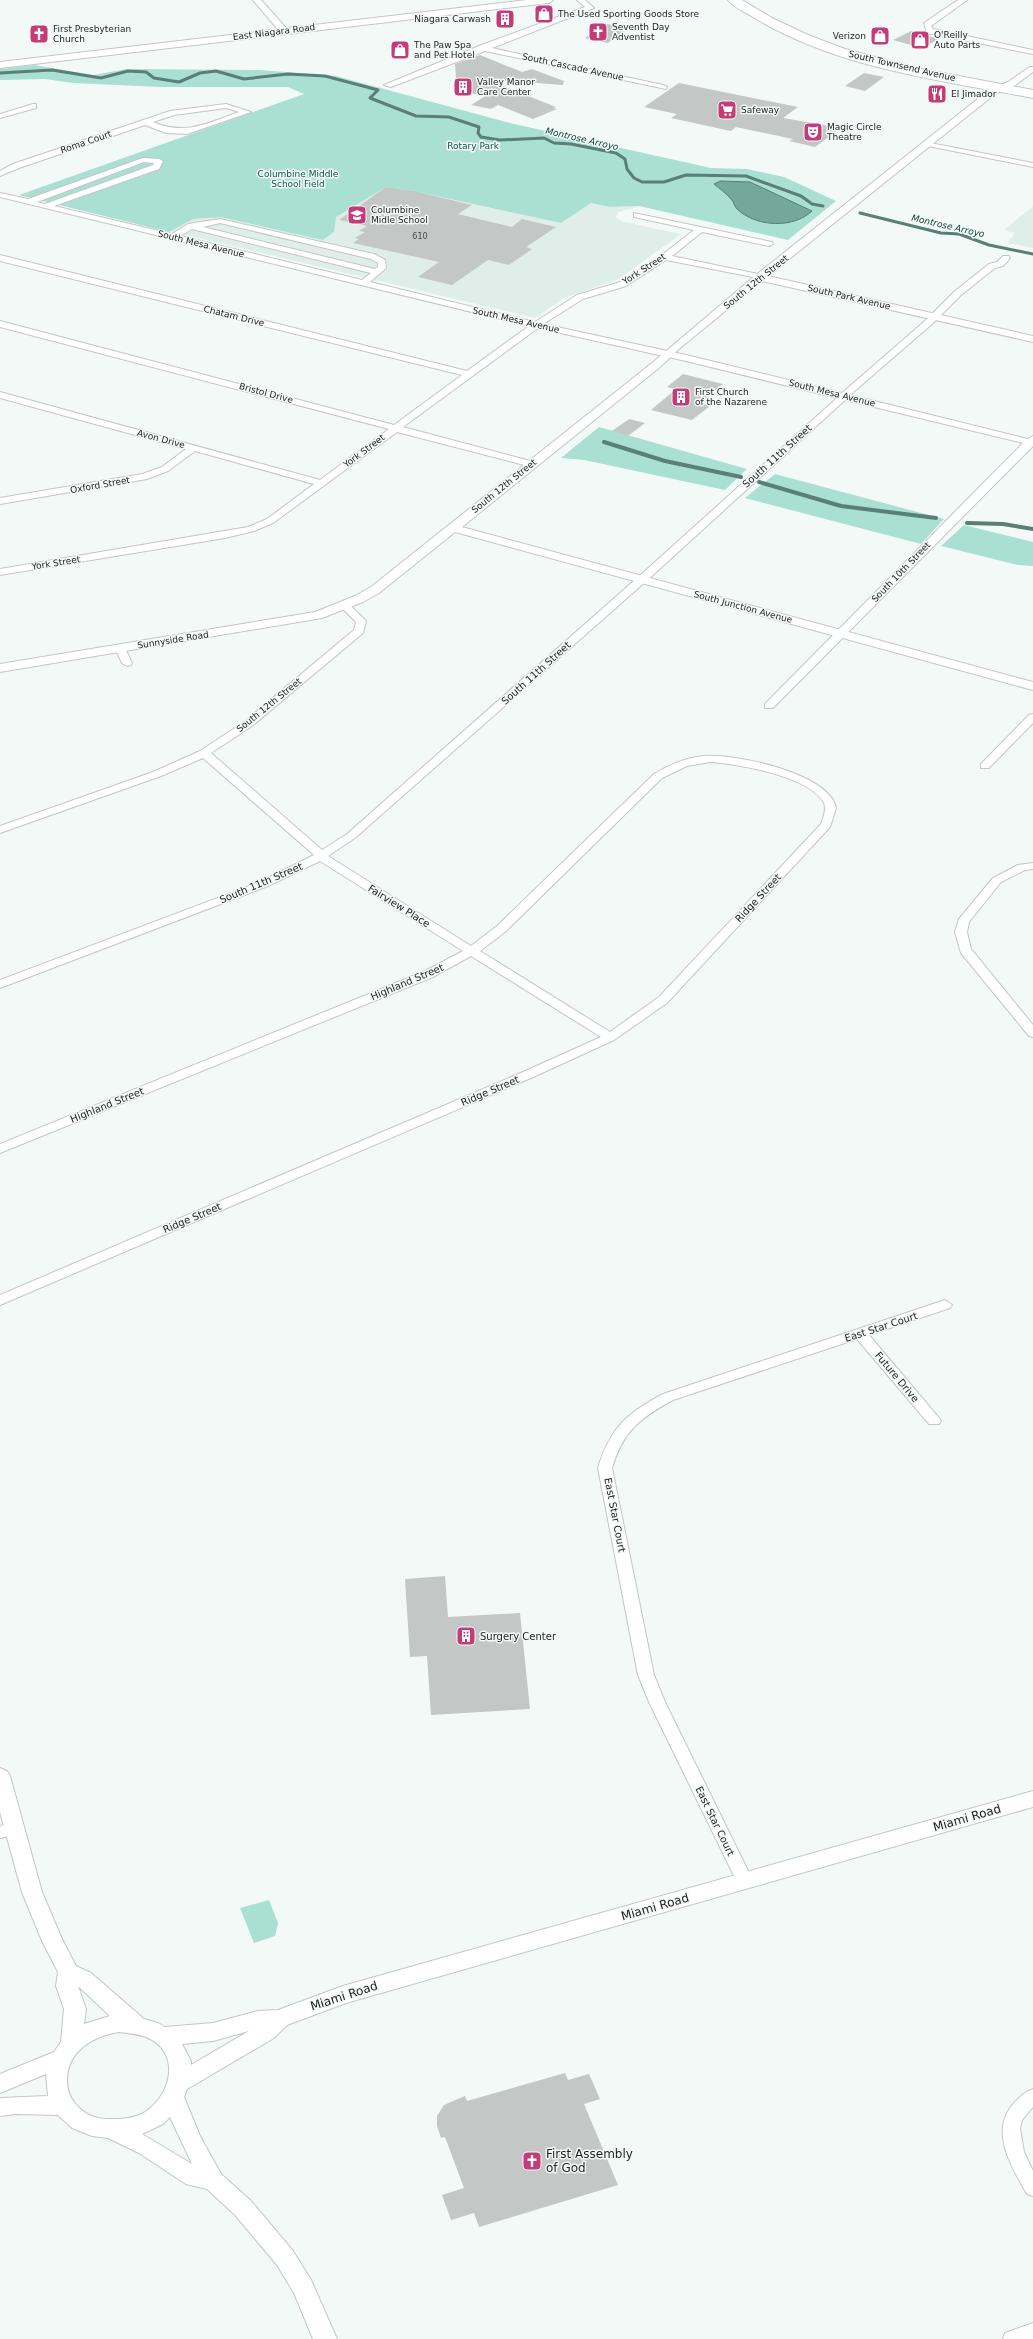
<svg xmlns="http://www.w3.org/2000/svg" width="1033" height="2339" font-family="'DejaVu Sans',sans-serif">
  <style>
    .built { fill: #e0eeea }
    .green { fill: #aae0d2 }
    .water { fill: #73a89b; stroke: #5a7f76 }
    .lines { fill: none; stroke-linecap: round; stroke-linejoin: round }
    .stream-far1 { stroke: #5a7f76; stroke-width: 3 }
    .stream { stroke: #5a7f76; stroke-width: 4 }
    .building { fill: #c3c8c6 }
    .minor-casing { stroke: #c2c7c6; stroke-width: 2 }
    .tertiary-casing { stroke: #c2c7c6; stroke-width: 2 }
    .trunk-casing { stroke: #c2c7c6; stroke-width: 2 }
    .minor { fill: #fff; fill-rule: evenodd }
    .tertiary { fill: #fff; fill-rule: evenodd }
    .trunk { fill: #fff; fill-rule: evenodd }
    .labels { text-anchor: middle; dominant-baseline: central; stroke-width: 3; stroke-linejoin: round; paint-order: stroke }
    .number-label { font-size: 8px; fill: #474a49 }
    .far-poi-label { font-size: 9px; fill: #1e201f; stroke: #f3f9f7; text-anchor: start }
    .far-street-label { font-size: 9px; fill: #1e201f; stroke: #f3f9f7 }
    .far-water-label { font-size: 9px; font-style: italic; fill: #15443b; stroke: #f3f9f7 }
    .far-park-label { font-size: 9px; fill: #085548; stroke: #f3f9f7 }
    .street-label { font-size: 10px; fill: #1e201f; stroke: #f3f9f7 }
    .poi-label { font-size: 10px; fill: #1e201f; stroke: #f3f9f7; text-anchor: start }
    .near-street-label { font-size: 12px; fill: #1e201f; stroke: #f3f9f7 }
    .near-poi-label { font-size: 12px; fill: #1e201f; stroke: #f3f9f7; text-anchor: start }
  </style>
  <rect width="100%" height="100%" fill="#f3f9f7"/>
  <!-- built -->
  <path class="built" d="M269,131L439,171L609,207L639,206L619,212L615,217L624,222L681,234L617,280L564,298L535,318L64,206Z
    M1033,206V248L1007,243L1015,233L1004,230Z"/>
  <!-- green -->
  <path class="green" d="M34,65L93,75L127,69L260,70L336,76L510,123L648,154L711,168L747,169L784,177L836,201L788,240L639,206L609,207L591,203L561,223L414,191L386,187L336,217L334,232L323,240L221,217L193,219L169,232L19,195L304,94L288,87H161L73,83L45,79L0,80V69Z
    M599,427L747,469L725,490L584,460L561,458Z
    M775,474L944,519L921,544L745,498Z
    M964,525L1033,542V566L1018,565L941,546Z
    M269,1900L278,1923L275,1936L254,1943L240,1908Z"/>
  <!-- water -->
  <path class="water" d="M720,181L750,182L812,211C793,229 756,227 737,209C734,206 734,202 731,199C726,193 720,189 714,184Z"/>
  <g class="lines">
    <!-- stream-far1 -->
    <path class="stream-far1" d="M0,73L52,70L101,78L128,71L146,72L154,78L179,82L200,73L216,71L244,79L288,74L325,76L378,90L370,98L416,116L449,117L479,127L478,133L481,137L500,140L544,138L554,143L571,144L616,153L625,159L627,169L634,178L642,182H664L686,175L746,176L801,196L812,204L823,206
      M860,213L941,233L959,234L989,245L1033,254"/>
    <!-- stream -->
    <path class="stream" d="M604,442L665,461L741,477
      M759,482L841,506L936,518
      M967,523L1003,524L1033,529"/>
  </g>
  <!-- building -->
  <path class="building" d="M607,24L629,28L608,43L585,38Z
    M911,31L939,39L922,48L893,40Z
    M480,55L522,72L532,69L564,81L563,85L485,79L556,107L553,108L557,109L533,119L498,105L491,109L471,105L487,95L457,92L455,64Z
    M864,73L884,77L865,91L845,86Z
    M679,83L798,107L783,118L841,128L815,147L789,141L793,139L736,127L731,131L671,118L677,114L644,107Z
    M386,187L414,191L472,205L458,214L512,227L522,219L556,227L526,247L532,249L509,265L488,260L452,285L418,277L439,262L353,243L359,239L355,238L365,232L359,231L367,226L339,220Z
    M683,374L723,384L699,403L710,406L692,420L651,410L676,389L667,387Z
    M629,419L645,423L628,436L612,431Z
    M445,1576L448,1617L520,1613L530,1709L431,1715L427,1656L410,1657L405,1579Z
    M565,2073L568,2080L589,2074L600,2099L584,2104L618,2185L479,2227L474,2213L451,2220L442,2195L464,2188L445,2137L441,2138L437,2126V2116L444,2105L465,2096L467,2101Z"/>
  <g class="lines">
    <!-- minor casing -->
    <g class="minor-casing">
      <path id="minor" d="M253,0H261L287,29V33H281Z
        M577,0H585L594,8L492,48L663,85L667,87L666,89L485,51L391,87L384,85L479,46L585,7Z
        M958,0H967L931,26L933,29L1033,50V54L927,33L924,23Z
        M1030,67H1033V72L1014,86H1008V82Z
        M33,104H36V108L0,118V114Z
        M226,104L251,112L187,134L166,133L145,125L19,168L0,176V171L13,164L170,111ZM226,108L239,112C208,123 185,136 153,122L174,115Z
        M925,142L1033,163V167L928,146L924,144Z
        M143,158L159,159L163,161L159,169L54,206L172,234L188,224L220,219L374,254L385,260L386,268L370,282L535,322L577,295L620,282L662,255L694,230L634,217V213L772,242L773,244L769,246L702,232L672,256L763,275V279L666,260L626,286L583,299L543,324L686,355L842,393L926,320L955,291L989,264L997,262L1003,256H1009L1010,258L1003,266L995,268L961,295L932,324L850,395L1028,439L1033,436V446L773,708H765V704L1023,443L845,400L653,575L355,838L328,856L471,946L497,926L654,774C669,765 685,758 703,756C733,753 830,773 836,808L830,827L667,1003L614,1040L531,1078L0,1305V1295L523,1072L601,1037L471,956L433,977L0,1153V1144L425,971L463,951L320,861L268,886L0,988V980L260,882L314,855L203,758L161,776L0,833V826L153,772L200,751L244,722L354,630L356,622L340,606L345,603L349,604L366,621L363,633L252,726L211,753L322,850L347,834L645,571L837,398L686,361L538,328L403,427L534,462V466H528L397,432L273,523L254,531L225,538L0,575V569L248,527L267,519L314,484L195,451L168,471L147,479L0,504V498L142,474L162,467L186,449L0,398V392L320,480L389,429L0,327V321L394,425L462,375L0,261V255L467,371L529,326L0,197V193L28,199ZM144,162L154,163L153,165L45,204L37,202ZM220,223L371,259L378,263V267L375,269L203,227ZM192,229L371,273L362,280L180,236ZM710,762C738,764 810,776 824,803C827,810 823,818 821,824L659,997L610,1032L480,951L505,932L662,778L687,766Z
        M120,645L125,648L132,663L131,665L127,666L122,663L115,648Z
        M1033,714V723L989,768H981V764L1029,715Z
        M1033,863V869L1025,870L1001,882L969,922L967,932L971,949L1033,1025V1037L1029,1036L961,953L955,932L959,919L993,878L1018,865Z
        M945,1300L952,1305L950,1308L869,1335L939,1418L941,1421L939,1424H929L857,1339L673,1400C640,1418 623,1431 612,1468L654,1675L665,1702L753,1881L751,1886L745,1888L739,1886L649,1702L638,1675L598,1468C610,1428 627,1413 663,1394Z
        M15,1822L21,1823L23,1828L21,1833L0,1838V1826Z
        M1033,2089V2107L1022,2120L1020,2128L1024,2152L1033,2171V2196L1027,2194C1013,2169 991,2136 1010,2108C1016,2100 1023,2093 1033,2089Z
        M1033,2323V2339H1003L1005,2333Z"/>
    </g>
    <!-- tertiary casing -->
    <g class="tertiary-casing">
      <path id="tertiary" d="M527,0H553L549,3L0,68V62Z
        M1008,82L1016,84L995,94L768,276L1033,336V342L762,281L680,348L660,367L462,527L1033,682V690L455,532L379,593L363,602L322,618L0,672V664L315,612L355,596L371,587L652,363L756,275L989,90Z
        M0,1768L7,1771L10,1776L42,1892L62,1939L76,1966L91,1973L144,2019L158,2023L165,2027L213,2023L258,2011L278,2010L343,1986L1033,1791V1807L346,2003L287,2025L274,2038L187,2089L184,2097L200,2136L221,2174L251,2201L293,2251L311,2280L337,2339H313L294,2293L277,2265L235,2215L207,2189L186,2184L139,2153L108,2138L92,2136L72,2128L58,2115L16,2114L0,2116V2098L48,2096L46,2074L0,2093V2074L54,2052L61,2042L64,2009L56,1986L58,1972L42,1941L22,1892L0,1812ZM78,1986L110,2016L84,2024L86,2009ZM249,2031L191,2065V2061L182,2044L213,2041ZM119,2032C127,2033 138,2034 146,2037C180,2051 173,2091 148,2110C138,2118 125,2119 113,2119C96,2120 84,2115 74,2102C68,2095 67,2087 67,2079C68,2050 94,2036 119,2032ZM170,2117L192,2164L142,2134L163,2124Z"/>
    </g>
    <!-- trunk casing -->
    <g class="trunk-casing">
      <path id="trunk" d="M728,0H742L772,18L808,35L845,49L917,68L1033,90V98C939,80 836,68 753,17C745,12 733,7 728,0Z"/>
    </g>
    <!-- minor -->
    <use href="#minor" class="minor"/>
    <!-- tertiary -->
    <use href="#tertiary" class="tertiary"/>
    <!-- trunk -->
    <use href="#trunk" class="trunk"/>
  </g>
  <!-- icons -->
  <defs>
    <g id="shop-square" transform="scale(1)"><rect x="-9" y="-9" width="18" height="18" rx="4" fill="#c43b78" stroke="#f3f9f7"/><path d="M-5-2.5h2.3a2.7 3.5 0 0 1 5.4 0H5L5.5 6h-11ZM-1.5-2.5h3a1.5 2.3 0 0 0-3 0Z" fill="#fff"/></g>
    <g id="building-square" transform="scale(1)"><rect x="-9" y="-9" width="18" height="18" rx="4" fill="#c43b78" stroke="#f3f9f7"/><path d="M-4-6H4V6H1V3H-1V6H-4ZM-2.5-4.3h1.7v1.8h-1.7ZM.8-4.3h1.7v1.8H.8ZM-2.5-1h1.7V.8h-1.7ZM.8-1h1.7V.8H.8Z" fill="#fff"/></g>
    <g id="church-square" transform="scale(1)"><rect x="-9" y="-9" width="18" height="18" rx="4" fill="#c43b78" stroke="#f3f9f7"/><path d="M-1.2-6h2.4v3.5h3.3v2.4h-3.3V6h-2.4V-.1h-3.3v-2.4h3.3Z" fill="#fff"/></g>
    <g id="restaurant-square" transform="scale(1)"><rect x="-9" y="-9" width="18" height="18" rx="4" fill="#c43b78" stroke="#f3f9f7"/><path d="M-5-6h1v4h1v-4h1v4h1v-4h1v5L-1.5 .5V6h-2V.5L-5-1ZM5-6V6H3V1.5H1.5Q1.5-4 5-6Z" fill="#fff"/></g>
    <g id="supermarket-square" transform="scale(1)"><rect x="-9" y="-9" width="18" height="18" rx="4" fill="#c43b78" stroke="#f3f9f7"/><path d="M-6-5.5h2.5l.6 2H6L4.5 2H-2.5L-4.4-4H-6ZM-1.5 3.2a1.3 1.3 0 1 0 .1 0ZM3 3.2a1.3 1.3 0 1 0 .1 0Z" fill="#fff"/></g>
    <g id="theatre-square" transform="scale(1)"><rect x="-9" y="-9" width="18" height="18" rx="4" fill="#c43b78" stroke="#f3f9f7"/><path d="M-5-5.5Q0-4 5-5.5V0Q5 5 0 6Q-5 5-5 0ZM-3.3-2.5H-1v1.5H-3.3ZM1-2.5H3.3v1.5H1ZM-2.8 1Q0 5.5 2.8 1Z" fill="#fff"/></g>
    <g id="school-square" transform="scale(1)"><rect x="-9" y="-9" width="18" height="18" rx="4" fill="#c43b78" stroke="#f3f9f7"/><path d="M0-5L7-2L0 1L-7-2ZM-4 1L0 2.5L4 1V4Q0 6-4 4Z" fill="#fff"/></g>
  </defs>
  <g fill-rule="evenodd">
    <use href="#shop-square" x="544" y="14"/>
    <use href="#building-square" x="505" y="19"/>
    <use href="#church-square" x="598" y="32"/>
    <use href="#church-square" x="39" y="34"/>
    <use href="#shop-square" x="880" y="36"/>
    <use href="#shop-square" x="920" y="40"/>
    <use href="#shop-square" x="400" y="50"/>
    <use href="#building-square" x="463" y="87"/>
    <use href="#restaurant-square" x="937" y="94"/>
    <use href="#supermarket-square" x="727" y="110"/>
    <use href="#theatre-square" x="813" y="132"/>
    <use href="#school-square" x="357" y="215"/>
    <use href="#building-square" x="681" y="397"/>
    <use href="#building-square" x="466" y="1636"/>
    <use href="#church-square" x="532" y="2161"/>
  </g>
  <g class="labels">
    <!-- number labels -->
    <g class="number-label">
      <text x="420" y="236">610</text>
    </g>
    <!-- far-poi labels -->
    <g class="far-poi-label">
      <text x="558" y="14">The Used Sporting Goods Store</text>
      <text x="491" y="19" text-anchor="end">Niagara Carwash</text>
      <text x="612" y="27">Seventh Day<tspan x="612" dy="10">Adventist</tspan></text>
      <text x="53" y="29">First Presbyterian<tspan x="53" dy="10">Church</tspan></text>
      <text x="934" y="35">O'Reilly<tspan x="934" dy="10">Auto Parts</tspan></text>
      <text x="866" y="36" text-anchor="end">Verizon</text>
      <text x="414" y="45">The Paw Spa<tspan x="414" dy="10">and Pet Hotel</tspan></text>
      <text x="477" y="82">Valley Manor<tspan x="477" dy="10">Care Center</tspan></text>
      <text x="951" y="94">El Jimador</text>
      <text x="741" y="110">Safeway</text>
      <text x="827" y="127">Magic Circle<tspan x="827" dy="10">Theatre</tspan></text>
      <text x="371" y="210">Columbine<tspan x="371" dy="10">Midle School</tspan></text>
      <text x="695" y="392">First Church<tspan x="695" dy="10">of the Nazarene</tspan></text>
    </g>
    <!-- far-street labels -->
    <g class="far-street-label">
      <text transform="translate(274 32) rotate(-7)">East Niagara Road</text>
      <text transform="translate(902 66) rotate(13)">South Townsend Avenue</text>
      <text transform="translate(573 67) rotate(12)">South Cascade Avenue</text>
      <text transform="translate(86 142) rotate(-19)">Roma Court</text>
      <text transform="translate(201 244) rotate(14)">South Mesa Avenue</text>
      <text transform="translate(644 269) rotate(-33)">York Street</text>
      <text transform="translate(756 282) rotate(-39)">South 12th Street</text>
      <text transform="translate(849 297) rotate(13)">South Park Avenue</text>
      <text transform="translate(234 316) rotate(14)">Chatam Drive</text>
      <text transform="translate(516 320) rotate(13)">South Mesa Avenue</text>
      <text transform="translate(266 393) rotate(15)">Bristol Drive</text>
      <text transform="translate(832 393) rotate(14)">South Mesa Avenue</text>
      <text transform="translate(161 439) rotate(15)">Avon Drive</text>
      <text transform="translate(364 451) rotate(-37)">York Street</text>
      <text transform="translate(100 485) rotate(-10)">Oxford Street</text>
      <text transform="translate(504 486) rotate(-39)">South 12th Street</text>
      <text transform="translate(56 563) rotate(-9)">York Street</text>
      <text transform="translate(901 572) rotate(-46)">South 10th Street</text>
      <text transform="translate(743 607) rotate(15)">South Junction Avenue</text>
      <text transform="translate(173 640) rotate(-9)">Sunnyside Road</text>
      <text transform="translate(269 705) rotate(-39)">South 12th Street</text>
    </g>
    <!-- far-water labels -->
    <g class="far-water-label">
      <text transform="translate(582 139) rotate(13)">Montrose Arroyo</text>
      <text transform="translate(948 226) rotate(13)">Montrose Arroyo</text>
    </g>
    <!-- far-park labels -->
    <g class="far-park-label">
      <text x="473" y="146">Rotary Park</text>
      <text x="298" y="174">Columbine Middle<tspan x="298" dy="10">School Field</tspan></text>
    </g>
    <!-- street labels -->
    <g class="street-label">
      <text transform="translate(777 456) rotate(-42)">South 11th Street</text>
      <text transform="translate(536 673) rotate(-42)">South 11th Street</text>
      <text transform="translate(261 883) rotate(-23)">South 11th Street</text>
      <text transform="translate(758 898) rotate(-47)">Ridge Street</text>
      <text transform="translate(399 906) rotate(32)">Fairview Place</text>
      <text transform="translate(407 982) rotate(-23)">Highland Street</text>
      <text transform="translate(490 1091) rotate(-23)">Ridge Street</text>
      <text transform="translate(107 1105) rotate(-22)">Highland Street</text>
      <text transform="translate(192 1218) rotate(-23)">Ridge Street</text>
      <text transform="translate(881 1327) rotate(-18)">East Star Court</text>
      <text transform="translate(897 1377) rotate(50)">Future Drive</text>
      <text transform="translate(615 1515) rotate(79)">East Star Court</text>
      <text transform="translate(715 1821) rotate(64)">East Star Court</text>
    </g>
    <!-- poi labels -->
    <g class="poi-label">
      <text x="480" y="1636">Surgery Center</text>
    </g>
    <!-- near-street labels -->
    <g class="near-street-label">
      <text transform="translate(967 1818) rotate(-16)">Miami Road</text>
      <text transform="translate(655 1907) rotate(-16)">Miami Road</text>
      <text transform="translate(344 1996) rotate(-18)">Miami Road</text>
    </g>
    <!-- near-poi labels -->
    <g class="near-poi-label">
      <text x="546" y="2154">First Assembly<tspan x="546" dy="14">of God</tspan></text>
    </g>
  </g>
</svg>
